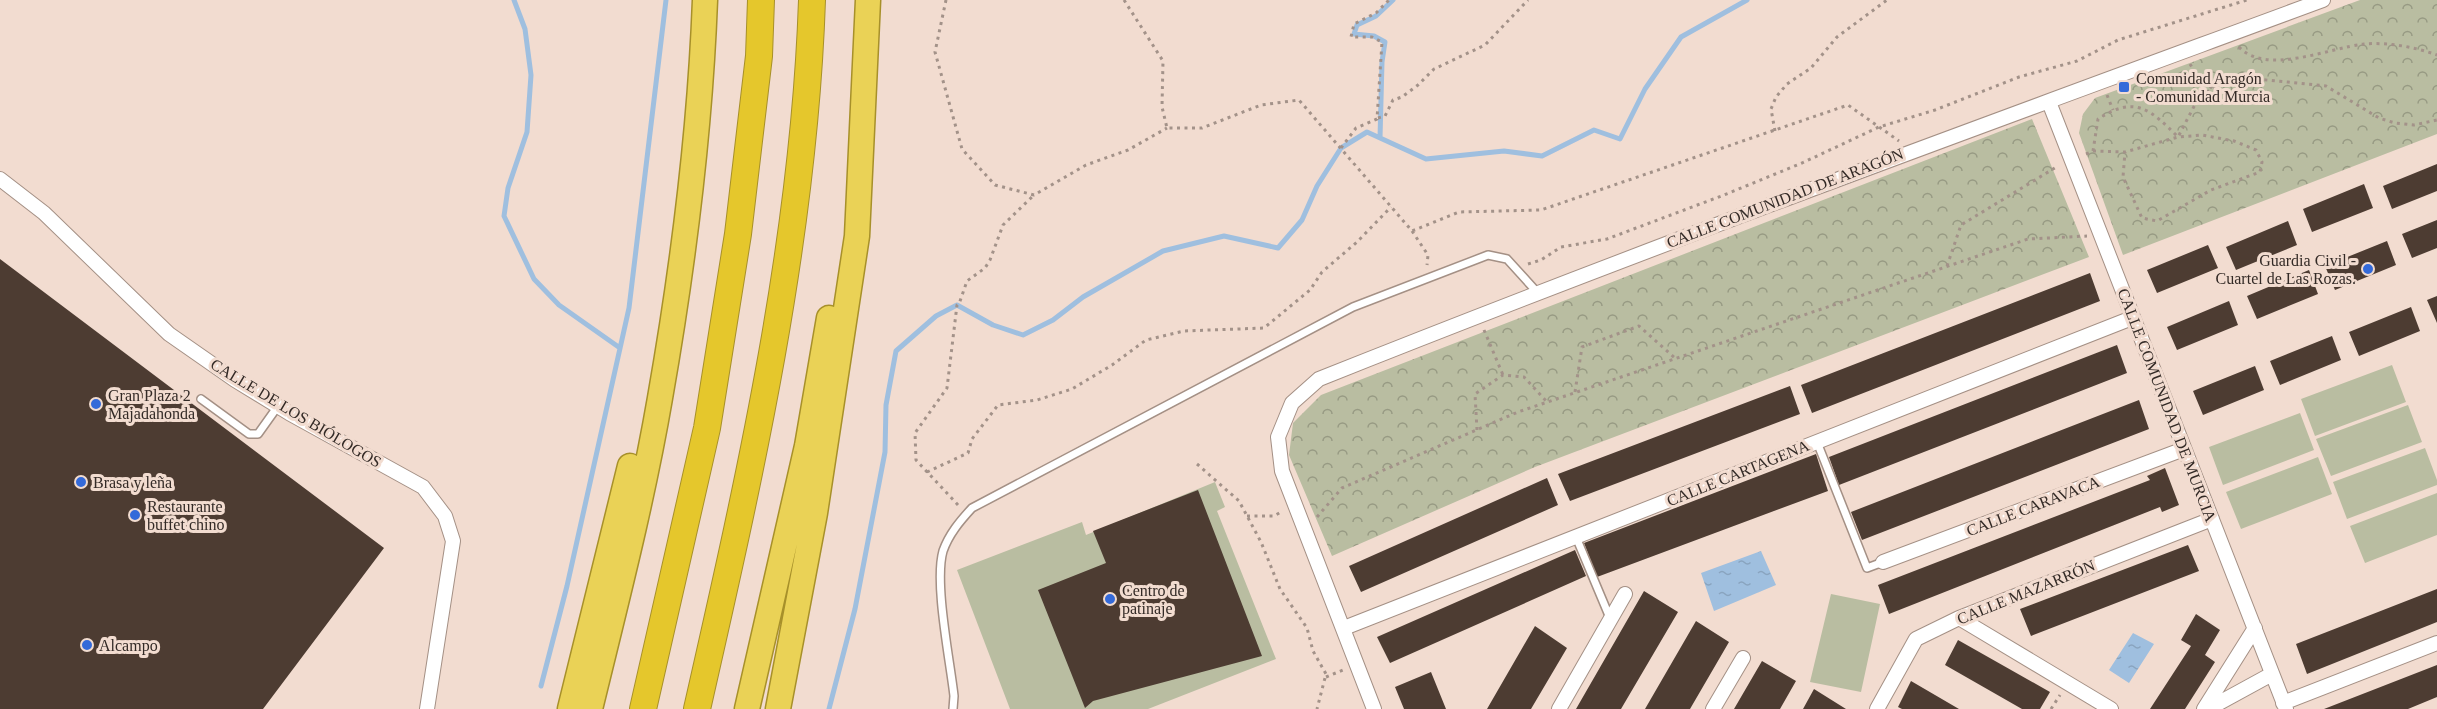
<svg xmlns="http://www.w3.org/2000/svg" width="2437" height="709" font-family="'Times New Roman',serif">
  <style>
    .green { fill: #b9bda1 }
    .park { fill: url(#park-crowns) }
    .water { fill: url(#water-ripples) }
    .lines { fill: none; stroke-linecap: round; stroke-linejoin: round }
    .stream { stroke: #9fbfdf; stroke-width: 5 }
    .building { fill: #4d3c32 }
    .service-casing { stroke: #a49085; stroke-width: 10 }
    .minor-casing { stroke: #a49085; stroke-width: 16 }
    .trunk-casing { stroke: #a7902a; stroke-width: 27 }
    .motorway-casing { stroke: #a7902a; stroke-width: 28 }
    .path { stroke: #a39289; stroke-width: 3; stroke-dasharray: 3 4.5; stroke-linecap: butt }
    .service { stroke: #fff; stroke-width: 7 }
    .minor { stroke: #fff; stroke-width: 14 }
    .trunk { stroke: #ead256; stroke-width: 24 }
    .motorway { stroke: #e5c72c; stroke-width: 26 }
    .poi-dot { fill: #346ad9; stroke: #f2dcd0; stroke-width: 2 }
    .labels { text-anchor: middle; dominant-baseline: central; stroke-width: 6; stroke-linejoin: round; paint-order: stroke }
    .poi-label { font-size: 16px; fill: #332a26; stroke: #f2dcd0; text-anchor: start }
    .street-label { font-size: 16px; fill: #332a26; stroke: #f2dcd0 }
  </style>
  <defs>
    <pattern id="park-crowns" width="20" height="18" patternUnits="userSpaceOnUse" patternTransform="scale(1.5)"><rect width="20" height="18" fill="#b9bda1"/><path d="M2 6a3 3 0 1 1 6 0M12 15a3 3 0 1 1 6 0" fill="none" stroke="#979a83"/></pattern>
    <pattern id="water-ripples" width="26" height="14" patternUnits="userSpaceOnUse" patternTransform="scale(1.5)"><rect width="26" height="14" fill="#9fbfdf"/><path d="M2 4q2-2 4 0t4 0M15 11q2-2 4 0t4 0" fill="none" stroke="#89a4bf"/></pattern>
  </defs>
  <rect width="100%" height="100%" fill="#f2dcd0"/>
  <!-- green -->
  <path class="green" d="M2392,365L2406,402L2315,436L2301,399Z
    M2408,405L2422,442L2331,476L2316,439Z
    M2300,413L2314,450L2223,485L2209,447Z
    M2425,448L2437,480V485L2347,519L2333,482Z
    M2318,457L2332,494L2241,529L2226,492Z
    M1215,482L1225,507L1217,511L1276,659L1148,709H1010L957,570L1082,522L1086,535Z
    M2437,493V535L2365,563L2350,526Z
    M1831,594L1880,604L1861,692L1810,682Z"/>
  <!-- park -->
  <path class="park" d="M2360,0H2437V134L2123,255L2079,133L2083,114L2095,98Z
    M2032,119L2089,257L1535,467L1332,556L1289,455L1293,423L1321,395Z"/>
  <!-- water -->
  <path class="water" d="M1761,551L1776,585L1714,611L1701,573Z
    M2133,633L2154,644L2129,683L2109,670Z"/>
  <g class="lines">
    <!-- stream -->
    <path class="stream" d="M514,0L525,29L531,75L527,132L508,188L504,216L534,279L559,305L620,348
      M1380,138L1382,62L1385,42L1374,36L1354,34L1357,25L1376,16L1393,0
      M541,686L567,586L629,308L666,0
      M829,709L855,609L885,452L886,405L896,351L936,316L957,305L993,325L1023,335L1053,320L1083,297L1163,251L1224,236L1278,248L1302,220L1317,186L1341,148L1367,132L1426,159L1504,151L1542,156L1594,130L1620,139L1645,89L1681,37L1747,0"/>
  </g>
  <!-- building -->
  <path class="building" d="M2437,164V191L2392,209L2383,186Z
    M2364,184L2373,208L2312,232L2303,209Z
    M2437,220V248L2412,258L2402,234Z
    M2288,221L2297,245L2236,270L2226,247Z
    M2387,241L2396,265L2335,290L2325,266Z
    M2208,245L2218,268L2157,293L2147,270Z
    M0,259L384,548L263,709H0Z
    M2309,270L2318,294L2257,319L2247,296Z
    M2090,273L2100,301L1812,413L1801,385Z
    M2437,296V323L2427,300Z
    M2229,301L2238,325L2177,350L2167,327Z
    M2411,307L2420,331L2359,356L2349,332Z
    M2332,336L2341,360L2280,385L2270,361Z
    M2117,345L2127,373L1839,485L1829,457Z
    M2255,366L2264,390L2203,415L2193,391Z
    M1790,386L1800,414L1570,501L1558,474Z
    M2139,400L2149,429L1862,540L1851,512Z
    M1816,454L1828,491L1597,577L1584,543Z
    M2165,468L2179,505L2162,512L2160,507L1889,614L1878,585L2150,480L2147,476Z
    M1547,478L1558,505L1361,592L1349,566Z
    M1198,490L1262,656L1093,701L1085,708L1038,590L1106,563L1093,531Z
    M2188,545L2199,571L2031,636L2020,609Z
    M1575,550L1586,576L1390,663L1377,637Z
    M2437,589V622L2307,674L2296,644Z
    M1644,591L1678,612L1621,709H1576Z
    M2196,614L2220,630L2205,655L2215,662L2185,709H2150L2191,646L2181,640Z
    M1696,621L1729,642L1690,709H1645Z
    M1535,626L1567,648L1531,709H1487Z
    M1958,640L2050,692L2040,709H2022L1945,665Z
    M1762,661L1796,681L1780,709H1734Z
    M2437,665V697L2408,709H2324Z
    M1431,672L1446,709H1404L1395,687Z
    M1911,681L1959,709H1902L1898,707Z
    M1814,689L1846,709H1803Z"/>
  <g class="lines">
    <!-- service casing -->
    <g class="service-casing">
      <path id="service" d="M201,399L249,434H258L278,406
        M1817,442L1867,568L1883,562
        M1576,537L1610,618
        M953,709L954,696C950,660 934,583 943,551C949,534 960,521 972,508L1353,307L1488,255L1507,259L1537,292"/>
    </g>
    <!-- minor casing -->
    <g class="minor-casing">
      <path id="minor" d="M2049,102L2286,709
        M0,179L44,213L169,334L235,380L289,413L423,487L445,516L453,541L427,709
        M1883,562L2184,449
        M1959,618L2111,709
        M1344,628L2132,318
        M2283,703L2437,643
        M1374,709L1282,471L1278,437L1292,403L1319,379C1652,246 1987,124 2323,0
        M1559,709L1625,594
        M1713,709L1743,658
        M1877,709L1916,639L1959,618L2212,519
        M2204,709L2255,628
        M2208,709L2272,674"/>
    </g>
    <!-- trunk casing -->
    <g class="trunk-casing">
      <path id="trunk" d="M570,709L630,466
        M590,709C615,606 642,503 660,398C683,267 700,133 705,0
        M747,709L807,446L829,318
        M778,709L815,513L857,236L868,0"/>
    </g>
    <!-- motorway casing -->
    <g class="motorway-casing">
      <path id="motorway" d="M643,709L707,428L738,234L759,56L761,0
        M697,709C750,476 804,240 812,0"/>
    </g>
    <!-- path -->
    <path class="path" d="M946,0L935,52L962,149L995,185L1034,195L1086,165L1128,150L1167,128
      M1124,0L1163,61L1162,107L1167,128H1202L1261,105L1299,100L1412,231L1459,212L1541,210L1848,105L1899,141
      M2239,47C2266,76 2329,48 2364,44C2388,42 2415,47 2437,55
      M2190,64L2194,71L2213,89
      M2107,95L2113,110
      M1378,118L1385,116L1393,100L1402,97L1418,85L1434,69L1485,45L1528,0
      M1775,131L1771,109L1776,97L1787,84L1811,68L1837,37L1887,0
      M1341,148L1356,128L1377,119L1382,42L1372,37H1351L1354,24L1376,13L1389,0
      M2093,151L2125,152L2178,137L2202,135L2234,141L2256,150L2262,162L2260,172L2211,190L2157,221L2142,218L2123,177L2125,152
      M2086,154L2093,151L2098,119C2135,95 2150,109 2178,137L2200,95L2225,84L2255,79L2288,82L2326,86L2379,118L2395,123L2414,125L2437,120
      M1412,231L1428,255L1427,265
      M1528,264L1541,260L1561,247L1607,239L1724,195L1802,163L1879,127L1935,110L2019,77L2077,61L2118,40L2247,0
      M1947,266L1961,225L2058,166
      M1484,330L1503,375
      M1575,392L1582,347L1639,326L1675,358
      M1477,430L1475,394L1503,375L1524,377L1547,402
      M1197,464L1239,501L1261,542L1280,589L1307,628L1313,651L1326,674L1317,709
      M927,472L968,453L972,439L998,405L1037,400L1072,389L1112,365L1146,340L1184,331L1264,328L1310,290L1322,272L1357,242L1391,207
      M958,505L916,460L915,433L947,388L957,305L959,304L967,281L985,268L990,260L1003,225L1034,195
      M1247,516H1274L1281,512
      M1317,517L1342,488L1518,412L2028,239L2087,236
      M1326,677L1343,670
      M2051,709L2060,695"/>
    <!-- service -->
    <use href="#service" class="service"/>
    <!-- minor -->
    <use href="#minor" class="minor"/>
    <!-- trunk -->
    <use href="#trunk" class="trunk"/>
    <!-- motorway -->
    <use href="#motorway" class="motorway"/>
  </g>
  <!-- markers -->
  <g class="poi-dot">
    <rect x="2118" y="81" width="12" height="12" rx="3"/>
    <circle cx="2368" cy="269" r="6"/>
    <circle cx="96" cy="404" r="6"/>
    <circle cx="81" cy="482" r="6"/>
    <circle cx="135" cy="515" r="6"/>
    <circle cx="1110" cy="599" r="6"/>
    <circle cx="87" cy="645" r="6"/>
  </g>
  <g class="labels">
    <!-- poi labels -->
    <g class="poi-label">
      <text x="2136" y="78">Comunidad Aragón<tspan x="2136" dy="18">- Comunidad Murcia</tspan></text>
      <text x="2356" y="260" text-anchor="end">Guardia Civil -<tspan x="2356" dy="18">Cuartel de Las Rozas.</tspan></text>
      <text x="108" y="395">Gran Plaza 2<tspan x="108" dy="18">Majadahonda</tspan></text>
      <text x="93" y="482">Brasa y leña</text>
      <text x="147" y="506">Restaurante<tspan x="147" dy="18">buffet chino</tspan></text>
      <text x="1122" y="590">Centro de<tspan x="1122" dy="18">patinaje</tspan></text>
      <text x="99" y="645">Alcampo</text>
    </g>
    <!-- street labels -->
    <g class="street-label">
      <text transform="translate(1785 198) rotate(-21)">CALLE COMUNIDAD DE ARAGÓN</text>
      <text transform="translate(2167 405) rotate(69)">CALLE COMUNIDAD DE MURCIA</text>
      <text transform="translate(296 413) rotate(31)">CALLE DE LOS BIÓLOGOS</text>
      <text transform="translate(1738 473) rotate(-22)">CALLE CARTAGENA</text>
      <text transform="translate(2033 506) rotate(-21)">CALLE CARAVACA</text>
      <text transform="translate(2026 592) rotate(-22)">CALLE MAZARRÓN</text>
    </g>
  </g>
</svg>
